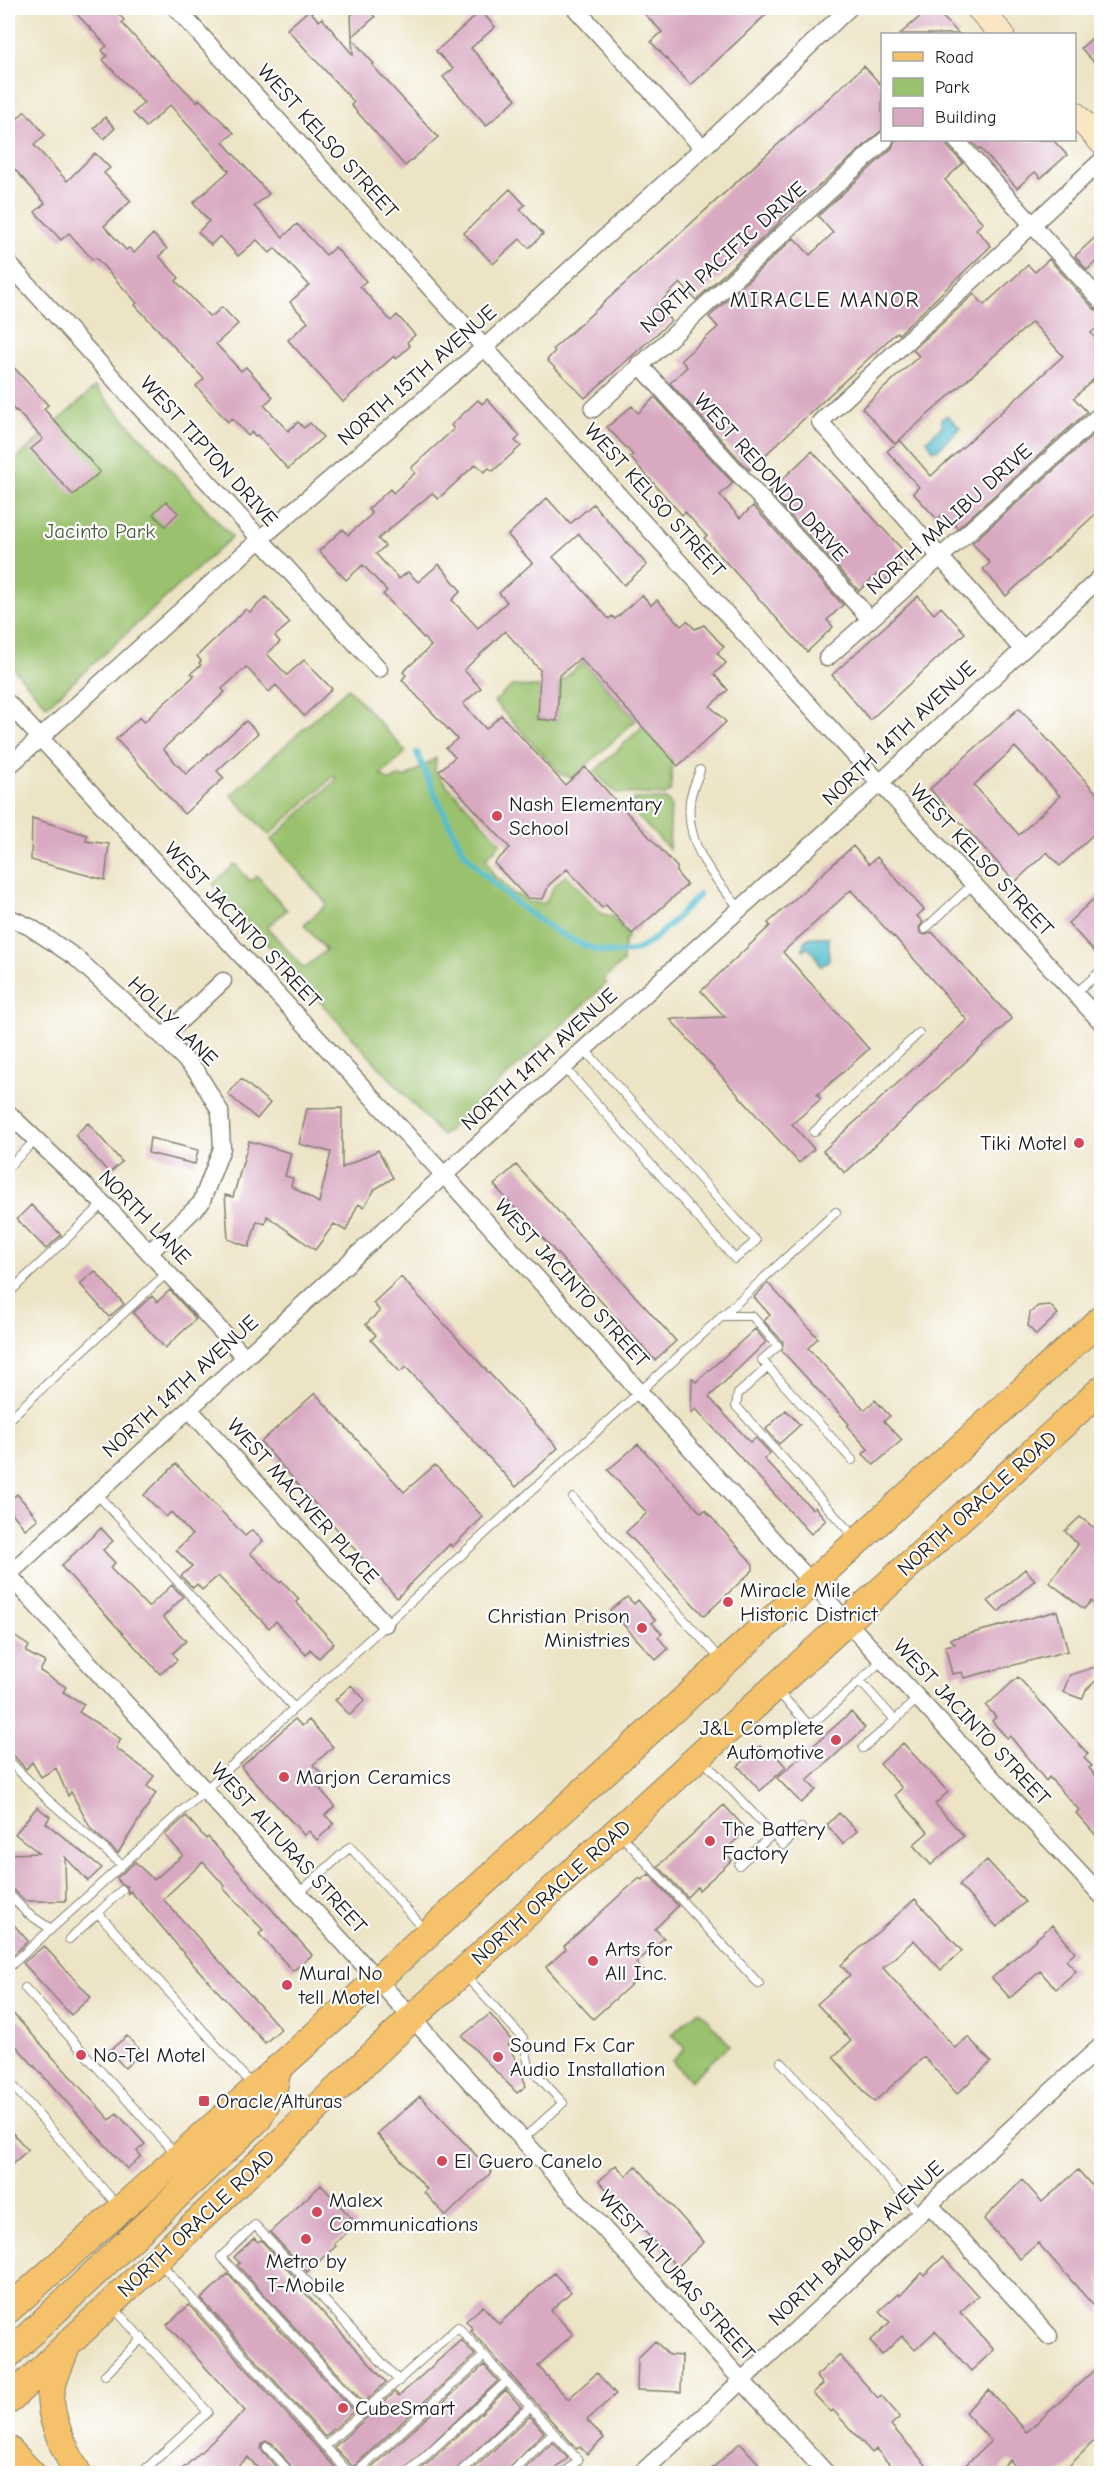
<svg xmlns="http://www.w3.org/2000/svg" width="1109" height="2481" font-family="'Comic Neue',sans-serif">
  <style>
    .green { fill: #9ac16d; stroke: #5b6e44; stroke-width: 1.5 }
    .water { fill: #52becd; stroke: #376d74; stroke-width: 1.5 }
    .lines { fill: none; stroke-linecap: round; stroke-linejoin: round }
    .stream { stroke: #52becd; stroke-width: 6 }
    .building { fill: #d8a9c1; fill-rule: evenodd }
    .lane-casing { stroke: #848071; stroke-width: 10 }
    .street-casing { stroke: #848071; stroke-width: 19 }
    .secondary-casing { stroke: #848071; stroke-width: 26 }
    .primary-casing { stroke: #848071; stroke-width: 29 }
    .lane { stroke: #fff; stroke-width: 8 }
    .street { stroke: #fff; stroke-width: 16 }
    .secondary { stroke: #fbe6c4; stroke-width: 24 }
    .primary { stroke: #f5c16b; stroke-width: 27 }
    .poi-dot { fill: #d1495b; stroke: #fff; stroke-width: 2 }
    .labels { text-anchor: middle; dominant-baseline: central; stroke-width: 4.5; stroke-linejoin: round; paint-order: stroke }
    .street-label { font-size: 21px; fill: #1c1c1c; stroke: #fff }
    .park-label { font-size: 21px; fill: #4e5e3c; stroke: #fff }
    .poi-label { font-size: 21px; fill: #1c1c1c; stroke: #fff; text-anchor: start }
    .neighbourhood-label { font-size: 22px; letter-spacing: 1.5px; fill: #1c1c1c; stroke: #fff }
  </style>
  <rect width="100%" height="100%" fill="#fff"/>
  <filter id="ink" filterUnits="userSpaceOnUse"><feTurbulence type="fractalNoise" baseFrequency=".0167" numOctaves="2"/><feDisplacementMap in="SourceGraphic" scale="12" xChannelSelector="R" yChannelSelector="G"/><feConvolveMatrix kernelMatrix="1 2 1 2 8 2 1 2 1" color-interpolation-filters="sRGB"/></filter>
  <filter id="wash" filterUnits="userSpaceOnUse"><feTurbulence type="fractalNoise" baseFrequency=".008" numOctaves="4" result="noise"/><feDisplacementMap in="SourceGraphic" scale="24" xChannelSelector="R" yChannelSelector="G"/><feGaussianBlur stdDeviation="1.35" result="paint"/><feColorMatrix in="noise" values="0 0 0 0 0 0 0 0 0 0 0 0 0 0 0 0 0 1.4 0 .05"/><feComposite in="paint" operator="in"/></filter>
  <g filter="url(#wash)">
    <rect width="100%" height="100%" fill="#ede4c6"/>
    <!-- green -->
    <path class="green" d="M95,387L232,537L47,706L8,663V467Z
      M583,662L636,720L573,778L562,775L494,702L512,686L540,687L538,719L557,721L559,683Z
      M348,688L406,752L381,775L390,781L401,776L405,778L436,758L435,772L501,843L486,858L494,876L501,880L513,894L523,897L528,902L545,903L554,886L566,875L602,914L612,916L629,936L624,942L623,962L604,979L607,983L442,1136L213,884L235,864L250,881L257,876L287,910L267,927L304,969L326,950L304,925L327,904L271,840L337,779L334,776L269,835L231,795Z
      M643,726L672,758L671,791L665,795L616,793L594,772Z
      M633,799H666L671,805L669,849L633,812Z
      M699,2010L730,2045L690,2081L672,2061L685,2049L672,2034Z"/>
    <!-- water -->
    <path class="water" d="M947,415L960,428L937,450H933L927,440L942,426L941,419Z
      M811,937H829V960L822,966H820L815,954L808,948L803,950L804,941Z"/>
    <g class="lines">
      <!-- stream -->
      <path class="stream" d="M417,753C428,779 439,804 452,829C456,836 460,846 465,853C494,890 583,966 633,951C655,944 682,911 699,895"/>
    </g>
    <g id="blocks">
      <!-- building -->
      <path class="building" d="M71,8H113L124,20L122,23L148,52L197,102L199,99L234,133L223,142L269,194L254,206L283,237L297,224L326,255L335,247L366,281L360,286L391,321L397,315L415,335L407,342L410,346L396,359L394,356L343,402L288,340L308,322L290,302L309,285L275,248L270,253L257,240L238,256L220,236L211,245L198,232L209,221L193,203L229,171L170,105L146,127L133,113L144,103L103,60L107,56L102,50L107,46Z
        M359,8H367L375,17L352,37L351,15Z
        M639,8H773L691,85L651,42L662,32Z
        M930,8H934L959,34H900Z
        M309,10L319,21L322,18L353,55L352,39L374,64L372,65L438,137L405,166L351,105L354,102L287,29Z
        M481,11L495,27L471,48L516,99L486,126L443,77L453,69L436,51Z
        M1101,30V70L1081,48Z
        M864,66L882,86V130L779,221L780,222L696,300L680,283L657,305L671,321L585,398L547,360L555,351L553,349Z
        M8,106L18,118L25,111L38,126L45,135L34,145L67,181L95,153L110,168L104,173L131,201L104,226L126,250L129,248L134,253L153,234L167,249L159,256L179,278L176,281L209,316H212L222,307L238,324L216,344L241,371L246,367L273,397L264,405L288,431L298,422L304,428L310,423L323,437L288,469L257,435L255,436L252,432L248,436L232,418L228,422L196,386L204,379L135,305L137,303L96,258L93,260L69,233L61,240L35,212L45,203L8,162Z
        M105,117L115,128L104,139L94,128Z
        M895,140H946L948,147L963,163L945,180L983,223L976,229L991,246L899,334L897,332L749,470L670,383L687,367L681,360L718,327L709,317L794,238L810,255L833,233L818,216L892,148Z
        M970,140H1053L1067,155L1041,178L1035,172L1017,188L980,148L979,149Z
        M510,189L525,205L520,209L543,234L529,248L520,239L493,264L464,233Z
        M1101,232V257L1087,270L1075,256Z
        M1049,259L1094,309L1101,312V324L1091,333L1101,345V372L1074,398L1087,412L958,528L944,513L937,519L913,493L919,487L887,451L900,440L931,476L1063,356L1032,322L895,444L862,408L919,356L913,350L974,294L984,305L1028,265L1035,272Z
        M8,361L48,405L44,409L100,472L73,495L31,449L43,439L16,410L15,411L8,403Z
        M655,397L733,483L720,495L740,518L753,506L843,605L827,620L833,627L807,652L704,538L707,536L685,512L682,515L630,457L633,455L607,427L632,406L638,413Z
        M487,399L520,436L515,441L521,446L493,471L489,468L484,472L476,464L438,499L432,493L378,539L385,546L376,554L399,579L408,572L418,582L439,564L461,591L452,600L478,628L507,602L499,593L532,563L508,535L547,498L570,524L593,504L647,565L624,585L579,534L553,557L609,619L612,616L615,619L642,595L651,605L657,600L681,626L687,621L695,629L704,625L724,647L717,653L726,663L714,674L728,690L710,706L726,722L678,766L580,658L559,676L557,721L538,719L540,670L505,631L464,670L481,688L463,704L486,729L501,715L565,785L585,767L677,867V873L687,885L632,934L606,905L602,908L567,869L549,885L543,899L527,898L494,863L510,848L439,771L455,757L446,748L457,739L402,680L406,675L403,672L431,646L383,594L387,591L363,565L346,580L319,551L343,529L348,535L372,514L368,509L390,489L393,493L415,473L411,468L454,429L451,425L478,400L482,404Z
        M1101,428V509L1006,596L983,569L990,563L972,543Z
        M812,451L910,558L883,582L877,574L859,591L769,492Z
        M166,501L178,513L165,526L153,514Z
        M918,596L934,614L941,607L965,633L870,720L832,675Z
        M266,597L290,623L275,636L280,642L267,654L287,675L304,660L332,689L304,716L276,685L269,692L246,667L222,689L225,692L163,749L186,774L246,721L258,733L217,771L224,778L184,814L116,739L140,717L144,722L194,676L191,673L201,665L199,663L201,661L197,656L246,609L250,612Z
        M1019,708L1101,798V827L1060,866L1047,852L1015,882L930,789ZM1015,747L1060,796L1019,835L974,785Z
        M32,818L87,835L86,841L109,844L105,880L31,860Z
        M853,846L869,864L877,857L924,910L917,916L923,922L919,928L920,933L926,935L932,932L1012,1019L845,1173L823,1151L967,1020L894,936L893,937L851,890L783,952L869,1049L817,1095L821,1099L792,1124L814,1149L799,1163L670,1019L725,1017L701,991L770,926L768,923Z
        M1101,892V959L1068,923Z
        M241,1079L270,1103L257,1119L228,1094Z
        M342,1108V1168L378,1150L393,1178L375,1189L364,1207L358,1204L346,1231L334,1224L315,1250L267,1216L265,1224L257,1221L249,1247L228,1239L225,1195L233,1197L249,1141L291,1153L285,1176L293,1178L291,1186L319,1203L331,1152L299,1144L307,1109Z
        M88,1123L122,1162L109,1173L75,1135Z
        M150,1138L198,1150L195,1164L148,1153Z
        M516,1165L676,1341L655,1360L494,1185Z
        M31,1205L61,1235L46,1249L17,1219Z
        M95,1271L124,1304L109,1317L80,1284Z
        M401,1277L558,1448L516,1487L406,1367L400,1372L371,1340L376,1335L366,1324L380,1311L373,1303Z
        M768,1283L818,1338L808,1348L865,1410L875,1400L890,1416L884,1421L902,1440L874,1465L863,1454L868,1449L847,1426L849,1424L782,1351L783,1342L764,1321L770,1315L754,1297Z
        M170,1290L196,1319L165,1348L133,1313L152,1296L157,1302Z
        M1050,1305L1058,1314L1036,1335L1028,1326L1030,1313L1038,1306Z
        M755,1329L766,1342L709,1397L750,1442L756,1438L770,1453L764,1459L812,1509L815,1507L826,1520L811,1534L696,1409L691,1413L692,1378L696,1382Z
        M315,1393L404,1492L435,1465L483,1517L452,1547L450,1544L397,1598L261,1442Z
        M786,1410L800,1425L779,1444L766,1429Z
        M638,1444L701,1513L705,1510L753,1564V1570L704,1616L626,1532L647,1513L608,1470Z
        M176,1464L245,1536L252,1530L263,1541L250,1553L280,1583L282,1581L299,1599L296,1602L334,1643L319,1658L310,1649L306,1655L276,1621L269,1628L218,1576L202,1590L197,1584L193,1588L181,1576L192,1566L176,1550L192,1535L171,1512L166,1517L144,1495Z
        M17,1494L38,1519L25,1529L8,1508V1502Z
        M1080,1517L1101,1533V1610L1091,1601L1084,1609L1049,1582L1078,1545L1065,1531Z
        M101,1528L113,1541L103,1550L115,1563L110,1568L148,1607L172,1585L183,1597L163,1617L186,1641L173,1653L177,1660L160,1674L61,1566Z
        M1025,1569L1035,1580L998,1612L988,1601Z
        M627,1597L634,1604L638,1600L655,1620L652,1623L662,1634L658,1637L668,1649L656,1660L610,1610Z
        M1057,1611L1068,1651L964,1678L962,1672L952,1674L945,1646L955,1644L950,1639Z
        M8,1632L29,1646L26,1652L45,1662L40,1671L66,1687L63,1692L84,1704L79,1712L121,1739L116,1748L154,1776L147,1786L156,1793L118,1853L91,1829L71,1792L68,1796L56,1768L41,1777L32,1762L26,1769L13,1755L8,1754Z
        M1101,1665V1676L1086,1690L1082,1699L1063,1692L1070,1675Z
        M1018,1677L1088,1754L1084,1758L1092,1766L1089,1768L1101,1782V1841L1076,1813L1079,1810L1049,1777L1046,1781L1010,1736L1007,1738L992,1721L996,1717L986,1706Z
        M351,1685L365,1700L350,1715L335,1700Z
        M851,1712L865,1728L807,1781L816,1790L801,1803L777,1778Z
        M295,1719L302,1726L309,1720L333,1747L313,1765L321,1773L313,1781L335,1806L325,1815L334,1824L317,1840L309,1831L304,1835L241,1767Z
        M903,1743L948,1792L935,1804L964,1836L931,1865L913,1845L928,1832L895,1795L902,1788L880,1764Z
        M760,1746L768,1756L773,1752L786,1767L760,1791L738,1766Z
        M724,1805L747,1830L724,1851L732,1860L699,1890L697,1887L687,1897L658,1866Z
        M37,1807L50,1817L46,1823L102,1868L88,1881L65,1857L66,1901H25L13,1889L8,1887V1854L39,1853L15,1834Z
        M839,1813L857,1831L843,1844L827,1825Z
        M186,1816L206,1839L208,1837L312,1955L293,1971L259,1934L263,1930L223,1888L225,1886L203,1862L163,1899L281,2029L265,2043L192,1963L146,1908L130,1891L128,1894L127,1886L120,1884L117,1878L135,1862L154,1880L183,1855L165,1835Z
        M987,1860L1025,1902L997,1927L959,1885Z
        M649,1874L678,1906L655,1929L664,1938L636,1963L645,1972L593,2019L546,1967L566,1949L564,1946L622,1893L640,1878L642,1880Z
        M915,1899L962,1951L941,1970L914,1940L883,1968L955,2048L968,2037L991,2062L957,2094L924,2057L874,2102L833,2057L851,2041L817,2004L850,1975L841,1965Z
        M8,1918L28,1941L14,1954L8,1946Z
        M1052,1925L1075,1952L1066,1960L1076,1971L1056,1989L1040,1971L1010,1998L992,1978Z
        M44,1946L91,1997L71,2015L23,1963Z
        M8,2008L110,2120L117,2113L145,2144L137,2151L141,2156L127,2169L8,2037Z
        M490,2014L512,2041L508,2045L520,2068L526,2086L517,2093L462,2036Z
        M127,2036L142,2052L125,2068L109,2051Z
        M420,2096L492,2172L446,2216L424,2192L427,2189L377,2134Z
        M8,2128L28,2150L8,2168Z
        M616,2165L626,2176L636,2166L704,2242L677,2267L599,2181Z
        M1078,2170L1101,2196V2314L1038,2243L1020,2259L984,2219L1022,2180L1042,2202Z
        M321,2185L357,2224L334,2244L336,2246L307,2272L270,2232Z
        M254,2238L258,2242L261,2240L298,2281L296,2283L386,2382L364,2403L237,2265L240,2263L234,2257Z
        M943,2257L978,2296L960,2312L994,2350L971,2371L935,2331L915,2350L902,2336L882,2355L870,2341L890,2322L879,2311L898,2294L900,2296L921,2273L924,2275Z
        M554,2273L571,2292L551,2310L573,2334L538,2366L568,2399L597,2373L616,2394L587,2420L604,2438L587,2454L580,2447L577,2449L471,2331L473,2329L466,2321L483,2306L499,2324Z
        M228,2274L354,2411L325,2437L201,2299Z
        M189,2305L341,2474H297L272,2443L266,2441L262,2443L261,2449L282,2474H263L248,2457L230,2474H177L245,2411L167,2325Z
        M461,2340L475,2355L353,2467L334,2447L395,2392L399,2396Z
        M655,2341L669,2355L682,2356L681,2392L637,2390L638,2358Z
        M839,2355L878,2398L881,2395L900,2417L891,2425L934,2474H898L876,2449L872,2453L833,2410L831,2412L813,2393L823,2384L816,2376Z
        M1101,2364V2434L1061,2474H1022L1010,2460L995,2474H956L991,2441L965,2412L989,2390L1027,2432Z
        M484,2365L498,2381L400,2474H365Z
        M506,2390L521,2407L452,2474H416Z
        M530,2416L544,2432L503,2474H468Z
        M553,2442L568,2458L550,2474H519Z
        M740,2443L760,2465L751,2474H706Z"/>
    </g>
  </g>
  <g filter="url(#ink)">
    <use href="#blocks" fill-opacity="0" stroke="#848071" stroke-width="1.5"/>
    <g class="lines">
      <!-- lane casing -->
      <g class="lane-casing">
        <path id="lane" d="M700,770C697,780 691,791 690,801C685,846 714,877 740,909
          M925,929L973,884
          M1075,994L1102,970
          M564,1067L735,1259L756,1241L584,1049
          M814,1132L919,1033
          M8,1167L36,1140
          M8,1294L103,1204
          M721,1316H752L778,1346L762,1360L768,1367L738,1394L736,1406L856,1539
          M768,1367L852,1460
          M8,1420L168,1272
          M96,1493L294,1708
          M573,1498L722,1661
          M860,1681L883,1659
          M777,1691L810,1726L860,1681L895,1720L863,1748
          M895,1720L918,1698
          M702,1759L783,1845L801,1828
          M8,1760L46,1798L122,1865
          M620,1834L759,1984
          M739,1865L773,1834
          M8,1893L27,1913L51,1929
          M299,1893L350,1847L426,1931
          M98,1913L122,1890
          M69,1939L98,1913L253,2086
          M8,1968L205,1790L836,1212
          M465,1975L523,2038L529,2066L563,2103L523,2139
          M25,1988L176,2154
          M781,2062L919,2213
          M8,2080L118,2206
          M160,2263L350,2474
          M113,2307L208,2412L140,2474
          M105,2375L142,2338
          M364,2412L221,2257L255,2225L399,2381
          M325,2446L458,2327L578,2460L564,2474
          M267,2447L291,2474
          M355,2474L484,2356
          M406,2474L507,2381
          M458,2474L530,2407
          M509,2474L553,2433"/>
      </g>
      <!-- street casing -->
      <g class="street-casing">
        <path id="street" d="M176,8L880,783L1102,1023
          M575,8L703,148
          M956,140L1102,302
          M8,263L379,669
          M639,364L870,619
          M593,409L885,140
          M1022,649L820,422L1102,160
          M827,658L1102,413
          M8,703L444,1175L847,1622L1102,1896
          M8,767L259,540L486,346L703,148L849,8
          M8,917L30,927L75,957L163,1037L197,1072L220,1111L222,1148L201,1203L150,1252
          M163,1037L223,981
          M8,1113L110,1210L245,1357
          M189,1409L385,1624
          M8,1574L827,2474
          M8,1575L444,1175L880,783L1102,576
          M929,2204L1049,2336
          M640,2474C796,2333 946,2186 1102,2045"/>
      </g>
      <!-- secondary casing -->
      <g class="secondary-casing">
        <path id="secondary" d="M978,8L1002,34
          M1074,113L1102,143"/>
      </g>
      <!-- primary casing -->
      <g class="primary-casing">
        <path id="primary" d="M8,2310L378,1979L1102,1318
          M66,2348C60,2365 49,2385 51,2403C53,2427 66,2452 78,2474
          M8,2355L258,2119L272,2094L278,2068
          M8,2401L412,2018L1102,1389
          M8,2449L32,2474"/>
      </g>
      <!-- lane -->
      <use href="#lane" class="lane"/>
      <!-- street -->
      <use href="#street" class="street"/>
      <!-- secondary -->
      <use href="#secondary" class="secondary"/>
      <!-- primary -->
      <use href="#primary" class="primary"/>
    </g>
  </g>
  <!-- markers -->
  <g class="poi-dot">
    <circle cx="497" cy="816" r="6"/>
    <circle cx="1079" cy="1143" r="6"/>
    <circle cx="728" cy="1602" r="6"/>
    <circle cx="642" cy="1628" r="6"/>
    <circle cx="836" cy="1740" r="6"/>
    <circle cx="284" cy="1777" r="6"/>
    <circle cx="710" cy="1841" r="6"/>
    <circle cx="593" cy="1961" r="6"/>
    <circle cx="287" cy="1985" r="6"/>
    <circle cx="81" cy="2055" r="6"/>
    <circle cx="498" cy="2057" r="6"/>
    <rect x="198" y="2095" width="12" height="12" rx="3"/>
    <circle cx="442" cy="2161" r="6"/>
    <circle cx="317" cy="2212" r="6"/>
    <circle cx="306" cy="2239" r="6"/>
    <circle cx="343" cy="2408" r="6"/>
  </g>
  <g class="labels">
    <!-- street labels -->
    <g class="street-label">
      <text transform="translate(328 141) rotate(48)">WEST KELSO STREET</text>
      <text transform="translate(723 257) rotate(-42)">NORTH PACIFIC DRIVE</text>
      <text transform="translate(417 375) rotate(-41)">NORTH 15TH AVENUE</text>
      <text transform="translate(209 451) rotate(48)">WEST TIPTON DRIVE</text>
      <text transform="translate(771 477) rotate(48)">WEST REDONDO DRIVE</text>
      <text transform="translate(655 500) rotate(48)">WEST KELSO STREET</text>
      <text transform="translate(949 519) rotate(-42)">NORTH MALIBU DRIVE</text>
      <text transform="translate(899 733) rotate(-43)">NORTH 14TH AVENUE</text>
      <text transform="translate(982 860) rotate(47)">WEST KELSO STREET</text>
      <text transform="translate(243 925) rotate(47)">WEST JACINTO STREET</text>
      <text transform="translate(173 1021) rotate(45)">HOLLY LANE</text>
      <text transform="translate(539 1059) rotate(-42)">NORTH 14TH AVENUE</text>
      <text transform="translate(145 1217) rotate(46)">NORTH LANE</text>
      <text transform="translate(572 1283) rotate(48)">WEST JACINTO STREET</text>
      <text transform="translate(180 1386) rotate(-42)">NORTH 14TH AVENUE</text>
      <text transform="translate(303 1501) rotate(48)">WEST MACIVER PLACE</text>
      <text transform="translate(977 1503) rotate(-42)">NORTH ORACLE ROAD</text>
      <text transform="translate(972 1722) rotate(47)">WEST JACINTO STREET</text>
      <text transform="translate(289 1848) rotate(48)">WEST ALTURAS STREET</text>
      <text transform="translate(551 1892) rotate(-42)">NORTH ORACLE ROAD</text>
      <text transform="translate(196 2223) rotate(-43)">NORTH ORACLE ROAD</text>
      <text transform="translate(856 2243) rotate(-43)">NORTH BALBOA AVENUE</text>
      <text transform="translate(677 2275) rotate(48)">WEST ALTURAS STREET</text>
    </g>
    <!-- park labels -->
    <g class="park-label">
      <text x="100" y="531">Jacinto Park</text>
    </g>
    <!-- poi labels -->
    <g class="poi-label">
      <text x="509" y="804">Nash Elementary<tspan x="509" dy="24">School</tspan></text>
      <text x="1067" y="1143" text-anchor="end">Tiki Motel</text>
      <text x="740" y="1590">Miracle Mile<tspan x="740" dy="24">Historic District</tspan></text>
      <text x="630" y="1616" text-anchor="end">Christian Prison<tspan x="630" dy="24">Ministries</tspan></text>
      <text x="824" y="1728" text-anchor="end">J&amp;L Complete<tspan x="824" dy="24">Automotive</tspan></text>
      <text x="296" y="1777">Marjon Ceramics</text>
      <text x="722" y="1829">The Battery<tspan x="722" dy="24">Factory</tspan></text>
      <text x="605" y="1949">Arts for<tspan x="605" dy="24">All Inc.</tspan></text>
      <text x="299" y="1973">Mural No<tspan x="299" dy="24">tell Motel</tspan></text>
      <text x="510" y="2045">Sound Fx Car<tspan x="510" dy="24">Audio Installation</tspan></text>
      <text x="93" y="2055">No-Tel Motel</text>
      <text x="216" y="2101">Oracle/Alturas</text>
      <text x="454" y="2161">El Guero Canelo</text>
      <text x="329" y="2200">Malex<tspan x="329" dy="24">Communications</tspan></text>
      <text x="306" y="2261" text-anchor="middle">Metro by<tspan x="306" dy="24">T-Mobile</tspan></text>
      <text x="355" y="2408">CubeSmart</text>
    </g>
    <!-- neighbourhood labels -->
    <g class="neighbourhood-label">
      <text x="825" y="300">MIRACLE MANOR</text>
    </g>
  </g>
  <!-- margin -->
  <rect width="1109" height="2481" fill="none" stroke="#fff" stroke-width="30"/>
  <!-- legend -->
  <rect x="881" y="33" width="195" height="108" fill="#ffffff" stroke="#a4a4a4" stroke-width="1.5"/>
  <rect x="893" y="52" width="30" height="9" fill="#f5c16b" stroke="#a4a4a4" stroke-width="1.5"/>
  <text x="935" y="63" font-size="18" fill="#1c1c1c">Road</text>
  <rect x="893" y="78" width="30" height="18" fill="#9ac16d" stroke="#a4a4a4" stroke-width="1.5"/>
  <text x="935" y="93" font-size="18" fill="#1c1c1c">Park</text>
  <rect x="893" y="108" width="30" height="18" fill="#d8a9c1" stroke="#a4a4a4" stroke-width="1.5"/>
  <text x="935" y="123" font-size="18" fill="#1c1c1c">Building</text>
</svg>
